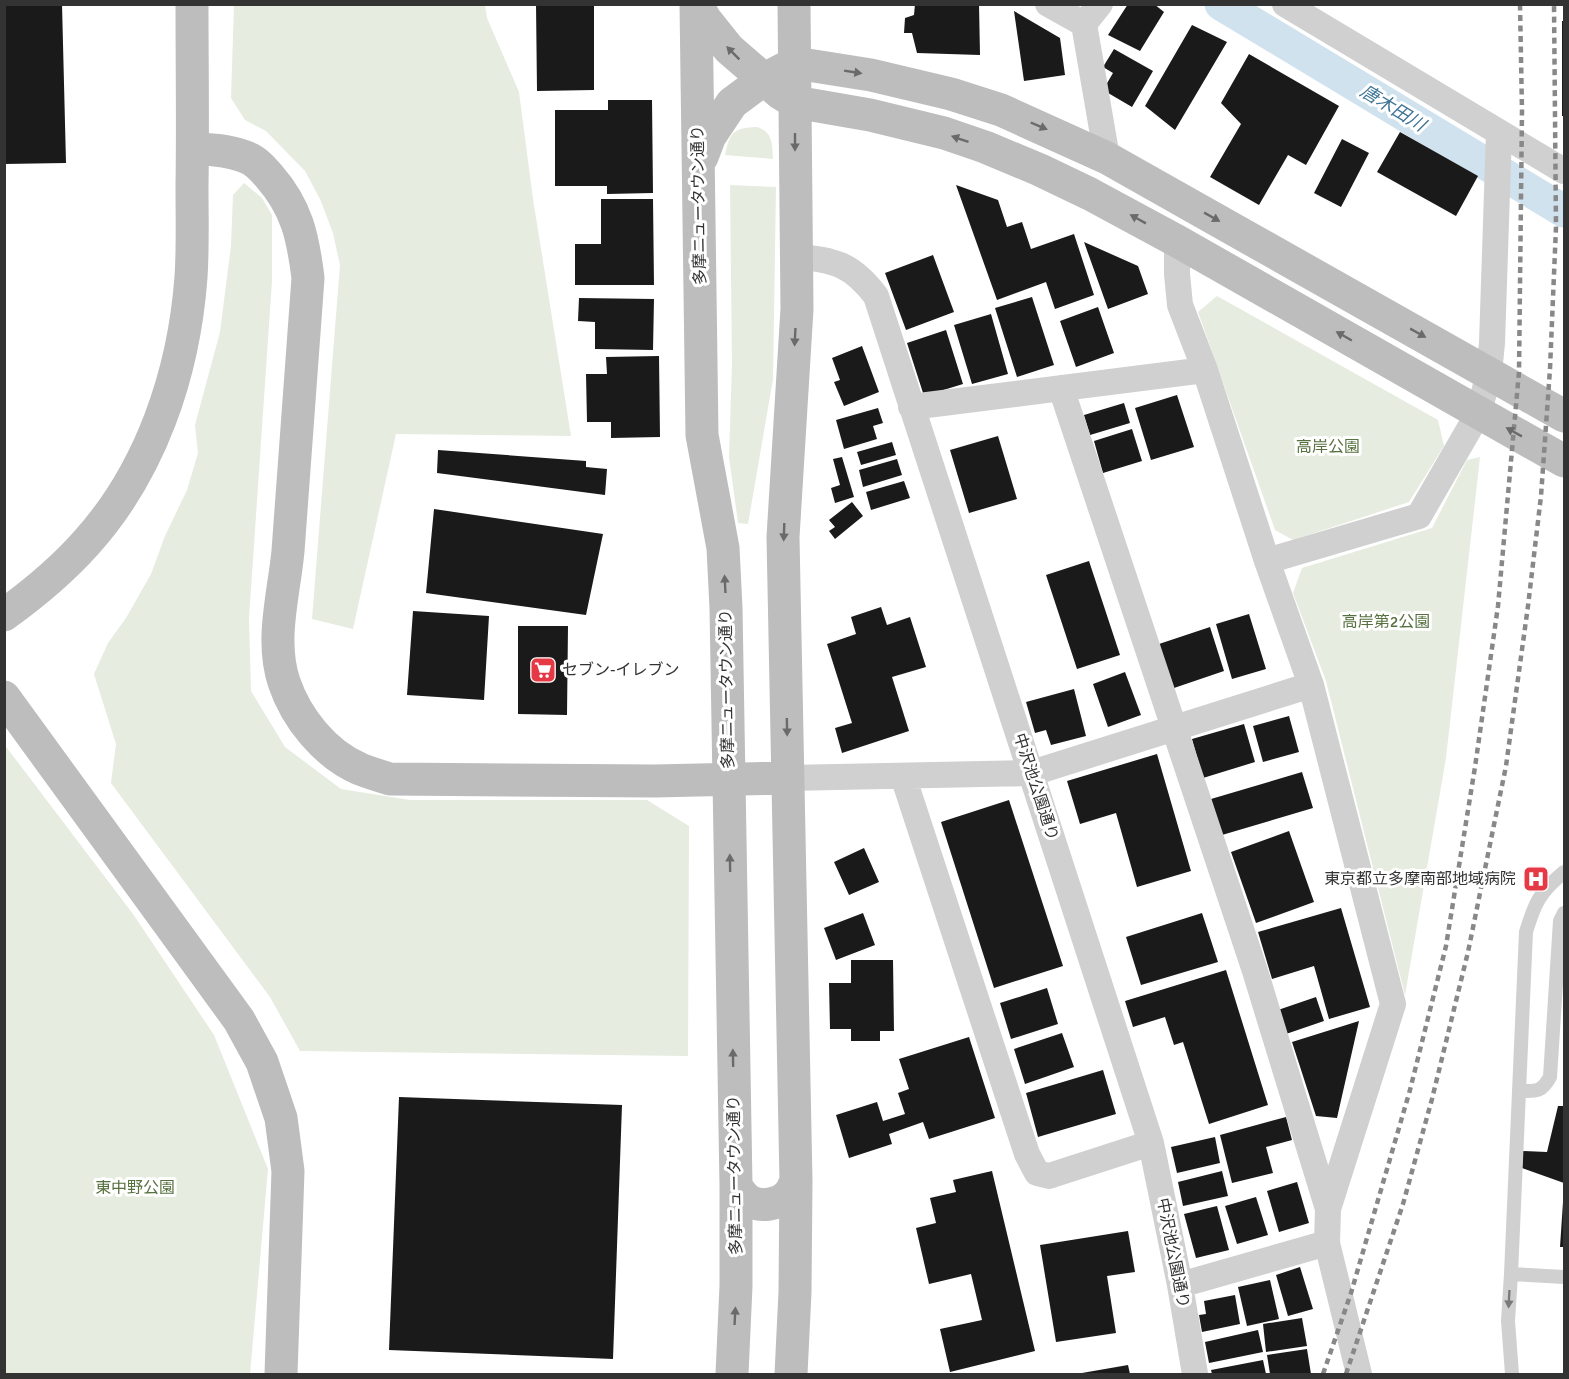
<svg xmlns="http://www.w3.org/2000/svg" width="1569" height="1379" font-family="Signika,'Noto Sans JP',sans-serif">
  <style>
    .green { fill: #e6ecdf }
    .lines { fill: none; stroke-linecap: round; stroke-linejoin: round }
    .canal { stroke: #cfe2ee; stroke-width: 33 }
    .building { fill: #1a1a1a }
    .lane { stroke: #d0d0d0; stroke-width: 14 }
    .street { stroke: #d0d0d0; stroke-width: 26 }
    .secondary { stroke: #bdbdbd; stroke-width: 33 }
    .rail { stroke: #888; stroke-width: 4.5; stroke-dasharray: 6 4.5; stroke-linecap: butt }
    .oneway { fill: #6a6a6a }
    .oneway2 { fill: #7a7a7a }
    .labels { text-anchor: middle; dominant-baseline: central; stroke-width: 6; stroke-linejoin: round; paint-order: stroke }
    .street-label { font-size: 16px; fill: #333; stroke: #fff }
    .park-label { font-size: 16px; fill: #56703f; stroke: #fff }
    .poi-label { font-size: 16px; fill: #333; stroke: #fff; text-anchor: start }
    .water-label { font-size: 18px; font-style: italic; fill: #3f7597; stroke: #fff }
  </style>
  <rect width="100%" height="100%" fill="#fff"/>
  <!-- green -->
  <path class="green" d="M234,4L485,5L487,18L519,92L533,199L571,436L396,434L353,629L312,619L340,265L333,233L320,199L305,171L266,131L245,120L231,98Z
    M757,127C773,132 772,144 773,159L725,155C730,132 733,128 757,127Z
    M244,183L262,198L272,215V281L249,618L251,691L285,747L341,789L410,800H647L689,826L688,1056L300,1051L270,997L111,783L116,744L94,674L108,643L126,618L151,574L165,536L187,490L198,453L195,425L220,332L231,246L233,195Z
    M730,185L776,187L773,379L748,524L738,523L729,457L732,364Z
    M1217,296L1438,420L1444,446L1409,502L1293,540L1275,530L1198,312Z
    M1480,457L1446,758L1405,995L1326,681L1293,593L1302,568L1432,528L1467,460Z
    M4,744L133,914L214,1035L268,1169L250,1374H5Z"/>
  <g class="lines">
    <!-- canal -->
    <path class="canal" d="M1221,4L1564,211"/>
  </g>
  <!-- building -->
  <path class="building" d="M4,4H62L66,163L4,164Z
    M536,4H594V90L537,91Z
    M915,4H979L980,55L917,53L912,33H904L905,18L914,15Z
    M1128,4H1154L1164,12L1140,51L1108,35Z
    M1014,11L1060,38L1065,75L1024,81Z
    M1562,21H1564V116H1562Z
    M1192,25L1227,42L1175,130L1145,106Z
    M1114,49L1153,71L1132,107L1103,90L1113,73L1103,67Z
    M1249,54L1339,106L1306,165L1288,155L1259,205L1210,177L1241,124L1221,103Z
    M608,100H652L653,193L607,194V186H555V110H608Z
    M1400,132L1478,176L1456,216L1377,172Z
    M1342,139L1369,153L1341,207L1314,193Z
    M956,185L998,200L1007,227L1022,222L1031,249L1074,234L1094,295L1055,309L1046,282L997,300Z
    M601,199H653L654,285H575V244H601Z
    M1084,242L1138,266L1148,294L1108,309Z
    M933,255L954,312L906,330L885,273Z
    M1032,297L1054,365L1017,377L995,308Z
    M579,298L654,299L653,350L595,349V322L578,321Z
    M1098,307L1114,353L1076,367L1060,321Z
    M991,314L1008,374L972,384L954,325Z
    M946,330L963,384L924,396L907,343Z
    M862,346L879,392L844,406L834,382L840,380L832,358Z
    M659,356L660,437L611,438V422H587L586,374H607L606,357Z
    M1177,395L1194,447L1151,460L1135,408Z
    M1124,403L1130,423L1090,435L1084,415Z
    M878,408L883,423L873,426L877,439L844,449L836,420Z
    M1132,429L1142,461L1103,473L1094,441Z
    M998,436L1017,499L969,513L950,450Z
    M892,442L896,455L861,465L857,452Z
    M438,450L586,461V467L607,469L605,495L437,473Z
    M842,457L854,497L835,503L831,488L840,485L833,459Z
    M897,459L902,475L863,487L859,470Z
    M904,481L910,498L871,510L866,492Z
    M852,502L863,516L835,539L829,531L835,527L829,520Z
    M434,509L603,534L586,615L426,593Z
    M1089,561L1120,655L1077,669L1046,575Z
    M881,607L887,625L910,617L926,667L892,677L909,731L842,753L835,728L852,723L827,644L856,634L851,617Z
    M413,611L489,616L484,700L407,695Z
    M1249,614L1266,669L1232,679L1216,624Z
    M518,626H568L567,715L518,714Z
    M1210,627L1224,671L1174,688L1159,644Z
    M1125,672L1141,715L1108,727L1093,684Z
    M1074,689L1086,736L1051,745L1046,730L1035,733L1026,702Z
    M1289,716L1299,752L1263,762L1253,726Z
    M1244,724L1255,762L1203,778L1192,739Z
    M1157,754L1191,871L1137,887L1116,813L1080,824L1067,781Z
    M1302,772L1313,808L1222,835L1211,799Z
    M1009,800L1063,966L994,988L941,822Z
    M1289,831L1314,902L1256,923L1231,852Z
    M864,848L879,882L849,895L834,862Z
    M1341,908L1370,1007L1329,1019L1314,966L1272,979L1258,932Z
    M863,913L875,945L836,960L824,928Z
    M1202,913L1218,962L1141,985L1126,937Z
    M851,960H893L894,1031H880V1041H851V1029H830L829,983H851Z
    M1226,970L1268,1105L1209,1124L1183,1042L1174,1045L1165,1017L1133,1027L1125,1001Z
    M1047,988L1058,1024L1011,1039L1000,1003Z
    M1316,997L1324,1021L1286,1034L1278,1010Z
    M1359,1021L1337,1118L1316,1116L1292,1042Z
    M1062,1033L1074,1067L1025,1084L1014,1049Z
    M969,1037L995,1118L929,1139L923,1122L889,1134L892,1144L849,1158L836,1115L877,1102L883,1121L905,1114L898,1093L909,1089L899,1059Z
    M1103,1070L1116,1114L1038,1137L1026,1093Z
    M399,1097L622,1105L613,1359L389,1350Z
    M1558,1106H1564V1183L1522,1168L1523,1151L1547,1152Z
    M1286,1117L1292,1140L1266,1147L1273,1173L1232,1183L1220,1135Z
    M1215,1137L1220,1163L1177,1173L1171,1147Z
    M992,1171L1035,1351L950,1372L940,1329L982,1320L971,1274L929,1284L916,1228L936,1223L930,1198L956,1192L953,1180Z
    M1222,1171L1228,1196L1183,1206L1178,1182Z
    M1297,1182L1309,1223L1279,1232L1267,1191Z
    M1256,1197L1268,1235L1237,1244L1225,1206Z
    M1563,1202H1564V1247H1560Z
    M1217,1206L1229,1250L1196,1258L1184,1214Z
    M1128,1231L1135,1272L1107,1276L1116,1333L1056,1342L1040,1245Z
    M1300,1267L1313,1309L1288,1316L1276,1275Z
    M1270,1280L1279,1319L1247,1326L1238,1287Z
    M1235,1295L1240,1324L1202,1332L1199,1315L1206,1314L1204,1301Z
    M1302,1318L1307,1346L1266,1352L1263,1324Z
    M1258,1330L1263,1352L1209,1363L1205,1342Z
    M1307,1349L1311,1374H1270L1267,1355Z
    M1263,1360L1266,1374H1212L1211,1370Z
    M1128,1365L1130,1374H1082V1373Z"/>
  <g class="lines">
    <!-- lane -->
    <path class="lane" d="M1519,1091C1536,1091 1541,1093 1550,1077L1560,921L1564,913
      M1511,1274L1526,932C1535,902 1540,892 1564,872
      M1512,1374L1508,1321L1511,1274L1564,1277"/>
    <!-- street -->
    <path class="street" d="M1048,4L1084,24
      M1100,4L1084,24L1107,158
      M1285,4L1564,171
      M1177,241V274L1180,305L1205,370L1267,561L1311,685L1393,1004L1328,1209
      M796,256C835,261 851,263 876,296L1151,1143L1180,1285L1195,1374
      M1061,388L1255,971L1328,1209L1327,1243L1359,1374
      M911,407L1205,370
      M1267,561L1419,516L1479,412L1489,373L1492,343L1499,132
      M903,776L1027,1154L1037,1173L1049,1176L1151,1143
      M788,778L1032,773L1311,685
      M1180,1285L1327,1243"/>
    <!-- secondary -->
    <path class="secondary" d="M696,4L702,435L723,548L726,608L736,1185V1286L732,1374
      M697,4L705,19L729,49L780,93L795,102L870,115L944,133L985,147L1040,170L1090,194L1177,241L1564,461
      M193,148C211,150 231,150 248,158C256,161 263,169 269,176C297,208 303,237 308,278C301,369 295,460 288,551C284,594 270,640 284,682C296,718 325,754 360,769C370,773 380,776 390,779L655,781L788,778
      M702,157L710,136L732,103L763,80L795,63L871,75L951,94L1001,110L1107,158L1564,416
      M4,615C33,594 62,570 86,543C151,471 184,373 191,277C193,247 192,216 192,186C193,126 192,65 192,4
      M4,697L239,1020L262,1062L281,1118L288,1171L281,1374
      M736,1185C739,1191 742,1196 748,1200C759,1208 780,1205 789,1194C792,1191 794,1185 796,1181
      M791,1374L795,1292L796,1181L783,537L797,309L794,4"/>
    <!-- rail -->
    <path class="rail" d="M1323,1374L1351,1293L1410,1090L1446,946L1475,767L1498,606L1519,372L1522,111L1520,4
      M1346,1374L1403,1204L1432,1099L1468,952L1506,766L1528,606L1541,496L1550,369L1556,227L1554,4"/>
  </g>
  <!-- one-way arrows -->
  <defs><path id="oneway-solid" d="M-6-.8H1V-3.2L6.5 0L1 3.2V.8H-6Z" transform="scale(1.5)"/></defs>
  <g class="oneway">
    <use href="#oneway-solid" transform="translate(733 53) rotate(-135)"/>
    <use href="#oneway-solid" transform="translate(853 72) rotate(9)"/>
    <use href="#oneway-solid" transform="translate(1039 126) rotate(23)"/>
    <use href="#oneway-solid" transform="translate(960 139) rotate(-161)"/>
    <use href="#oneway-solid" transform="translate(795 142) rotate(90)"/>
    <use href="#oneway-solid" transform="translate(1212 217) rotate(29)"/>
    <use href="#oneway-solid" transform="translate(1138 219) rotate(-151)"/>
    <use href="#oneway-solid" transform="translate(1418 333) rotate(29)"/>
    <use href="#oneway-solid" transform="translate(1344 336) rotate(-150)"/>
    <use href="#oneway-solid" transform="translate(795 337) rotate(93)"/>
    <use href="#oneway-solid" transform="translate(1514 432) rotate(-151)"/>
    <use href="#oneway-solid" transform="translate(784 532) rotate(92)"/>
    <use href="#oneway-solid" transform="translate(725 584) rotate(-93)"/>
    <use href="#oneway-solid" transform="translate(787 727) rotate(89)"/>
    <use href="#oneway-solid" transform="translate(730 863) rotate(-91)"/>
    <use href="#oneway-solid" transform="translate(733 1058) rotate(-91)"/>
    <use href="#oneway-solid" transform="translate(735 1316) rotate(-87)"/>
  </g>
  <use class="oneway2" href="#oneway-solid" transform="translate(1509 1299) rotate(93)"/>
  <!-- icons -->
  <defs>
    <g id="supermarket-square" transform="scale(1.35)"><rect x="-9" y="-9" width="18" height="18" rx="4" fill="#e63946" stroke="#fff"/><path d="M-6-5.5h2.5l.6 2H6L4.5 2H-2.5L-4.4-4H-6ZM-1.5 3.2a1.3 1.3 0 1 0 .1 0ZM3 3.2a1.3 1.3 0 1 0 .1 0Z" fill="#fff"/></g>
    <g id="hospital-square" transform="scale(1.35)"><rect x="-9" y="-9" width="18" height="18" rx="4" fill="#e63946" stroke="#fff"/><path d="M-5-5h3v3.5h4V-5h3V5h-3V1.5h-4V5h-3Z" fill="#fff"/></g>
  </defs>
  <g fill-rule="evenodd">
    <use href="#supermarket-square" x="543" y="670"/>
    <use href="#hospital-square" x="1536" y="879"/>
  </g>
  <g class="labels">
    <!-- street labels -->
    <g class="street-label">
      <text transform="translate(699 205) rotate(-91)">多摩ニュータウン通り</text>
      <text transform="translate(727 689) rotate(-91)">多摩ニュータウン通り</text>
      <text transform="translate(1036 787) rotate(72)">中沢池公園通り</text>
      <text transform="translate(735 1175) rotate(-91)">多摩ニュータウン通り</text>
      <text transform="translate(1173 1253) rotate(79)">中沢池公園通り</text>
    </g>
    <!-- park labels -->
    <g class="park-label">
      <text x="1328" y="447">高岸公園</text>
      <text x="1386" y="622">高岸第2公園</text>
      <text x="135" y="1188">東中野公園</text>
    </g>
    <!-- poi labels -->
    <g class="poi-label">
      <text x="562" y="670">セブン-イレブン</text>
      <text x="1516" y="879" text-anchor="end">東京都立多摩南部地域病院</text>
    </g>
    <!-- water labels -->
    <g class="water-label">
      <text transform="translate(1393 108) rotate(31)">唐木田川</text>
    </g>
  </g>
  <!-- border -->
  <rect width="1569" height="1379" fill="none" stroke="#333333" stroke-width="12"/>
</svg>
